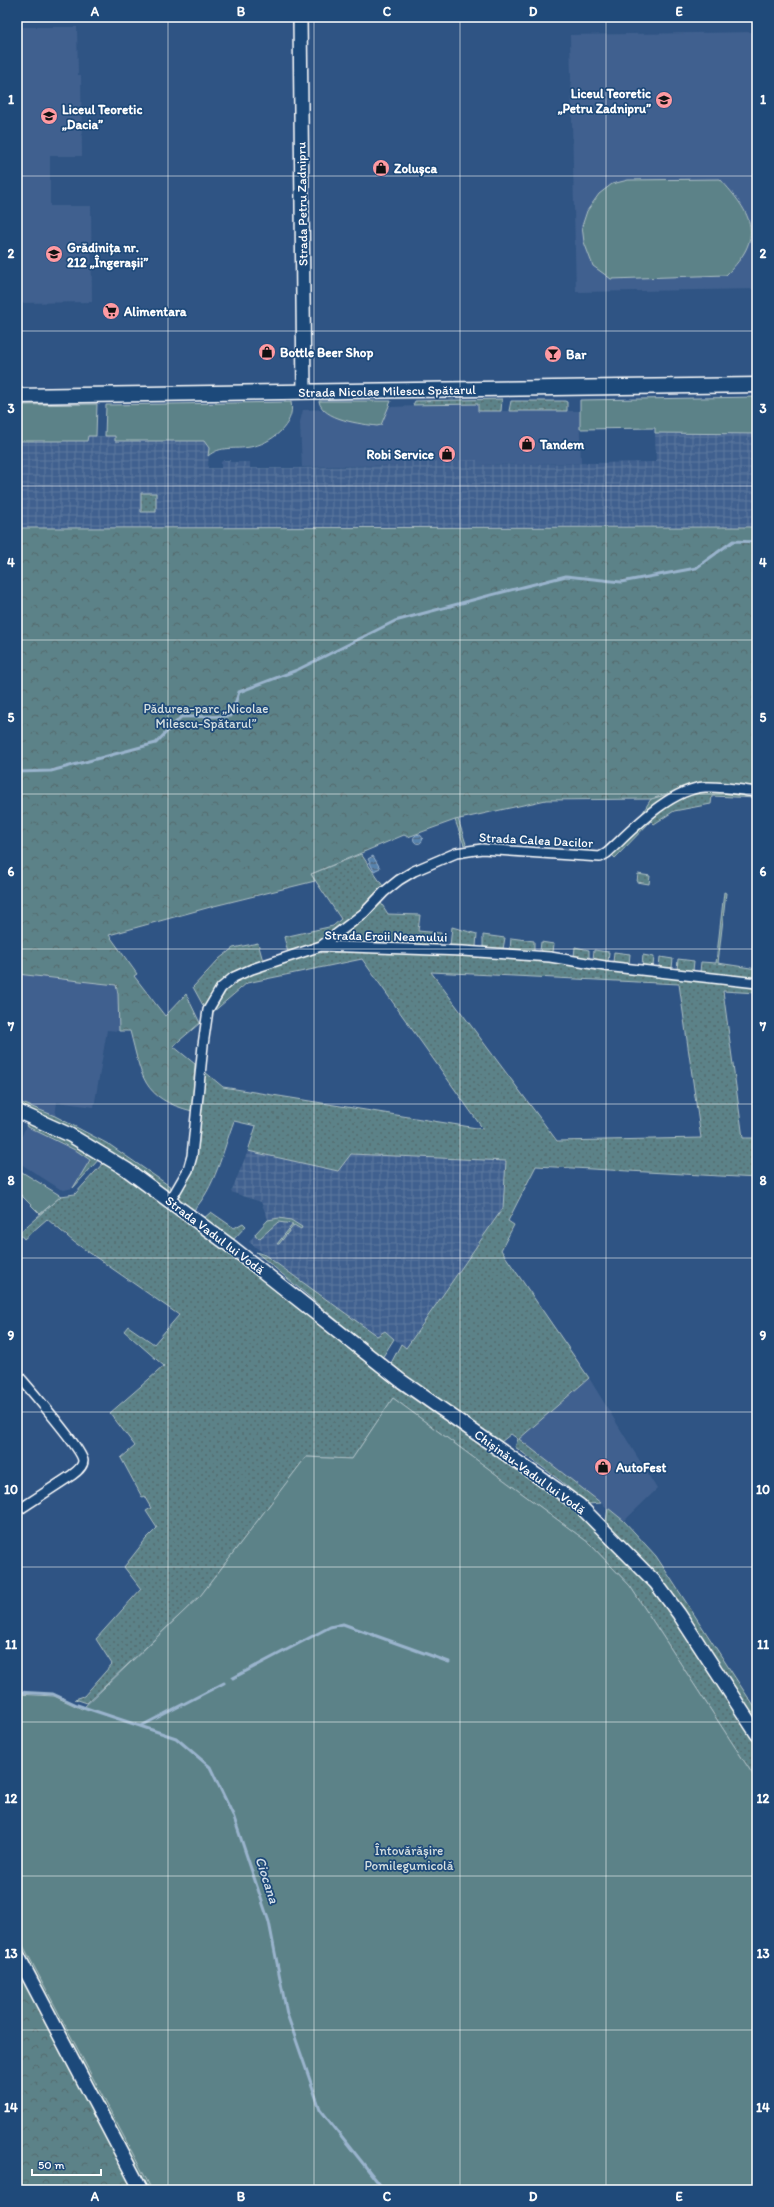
<svg xmlns="http://www.w3.org/2000/svg" width="774" height="2207" font-family="Itim,sans-serif">
  <style>
    .built { fill: #41618f }
    .industrial { fill: url(#industrial-grid) }
    .grass { fill: url(#grass-dots); stroke: #aec0c4; fill-rule: evenodd }
    .forest { fill: url(#forest-crowns); stroke: #aec0c4 }
    .garden { fill: #5c8288; stroke: #aec0c4 }
    .water { fill: url(#water-rules); stroke: #9ab4cd }
    .lines { fill: none; stroke-linecap: round; stroke-linejoin: round }
    .stream { stroke: #9ab4cd; stroke-width: 3 }
    .street-casing { stroke: #fff; stroke-width: 12 }
    .secondary-casing { stroke: #fff; stroke-width: 16 }
    .primary-casing { stroke: #fff; stroke-width: 17 }
    .street { stroke: #1f4a7a; stroke-width: 9 }
    .secondary { stroke: #1f4a7a; stroke-width: 13 }
    .primary { stroke: #1f4a7a; stroke-width: 14 }
    .grid { fill: none; stroke: #fff; stroke-width: 1; stroke-opacity: 0.55 }
    .labels { text-anchor: middle; dominant-baseline: central; stroke-width: 3.5; stroke-linejoin: round; paint-order: stroke }
    .poi-label { font-size: 13px; font-weight: bold; fill: #fff; stroke: #1f4a7a; text-anchor: start }
    .street-label { font-size: 13px; fill: #fff; stroke: #1f4a7a }
    .park-label { font-size: 13px; fill: #d6e0e1; stroke: #1f4a7a }
    .water-label { font-size: 14px; font-style: italic; fill: #d5e0ea; stroke: #1f4a7a }
    .neatline { fill: none; stroke: #fff; stroke-width: 1.5 }
    .grid-label { font-size: 13px; text-anchor: middle; font-weight: bold; fill: #fff }
  </style>
  <defs>
    <pattern id="industrial-grid" width="8" height="8" patternUnits="userSpaceOnUse"><rect width="8" height="8" fill="#41618f"/><path d="M0 4h8M4 0v8" fill="none" stroke="#5e79a0"/></pattern>
    <pattern id="grass-dots" width="8" height="8" patternUnits="userSpaceOnUse"><rect width="8" height="8" fill="#5c8288"/><path d="M2 2h.1M6 6h.1" fill="none" stroke="#556a6d" stroke-width="1.8" stroke-linecap="round"/></pattern>
    <pattern id="forest-crowns" width="20" height="18" patternUnits="userSpaceOnUse"><rect width="20" height="18" fill="#5c8288"/><path d="M2 6a3 3 0 1 1 6 0M12 15a3 3 0 1 1 6 0" fill="none" stroke="#556a6d"/></pattern>
    <pattern id="water-rules" width="6" height="5" patternUnits="userSpaceOnUse"><rect width="6" height="5" fill="#5682ac"/><path d="M0 2.5h6" fill="none" stroke="#526a81"/></pattern>
  </defs>
  <rect width="100%" height="100%" fill="#2f5484"/>
  <filter id="ink" filterUnits="userSpaceOnUse"><feTurbulence type="fractalNoise" baseFrequency=".025" numOctaves="2"/><feDisplacementMap in="SourceGraphic" scale="8" xChannelSelector="R" yChannelSelector="G"/><feConvolveMatrix kernelMatrix="1 2 1 2 8 2 1 2 1" color-interpolation-filters="sRGB"/></filter>
  <g filter="url(#ink)">
    <!-- built -->
    <path class="built" d="M17,27H77L78,75H81L82,156H50V206H91L92,302L17,303Z
      M757,32V289L576,292L570,35Z
      M478,404V411H579L581,463L477,465V460L425,461L401,462V465L302,467L300,422L303,410Z
      M17,974L116,985L118,994L119,1031L107,1030L94,1107L57,1102L55,1116L17,1101Z
      M26,1126L77,1151L90,1161L73,1188L64,1190L60,1189L18,1162L17,1148Z
      M501,1250L581,1365L657,1489L624,1521L426,1367Z"/>
    <!-- industrial -->
    <path class="industrial" d="M655,433L757,434V527L17,528V441H87L88,436H115V440L204,441L209,448L208,468H221V462L224,460H230V462H250V468H298L401,465V462L425,461L477,460V465L656,462Z
      M248,1151L338,1171L351,1154L507,1161L503,1208L405,1348L385,1331L377,1336L346,1316L249,1242L268,1219L261,1202L231,1192Z"/>
    <!-- grass -->
    <path class="grass" d="M502,399L501,411H478V404L413,405L415,401Z
      M511,401H565L567,402V411H509Z
      M141,493H156V512H141Z
      M694,786L611,843L643,812L651,799Z
      M704,790L757,795V798L712,796L711,804L674,811L654,824L651,821L615,858L611,854C639,828 666,800 704,790Z
      M458,819L466,844L464,845L455,820Z
      M361,854L383,886L363,910L318,944L288,953L284,937L333,926L341,919L311,874Z
      M638,874L650,876L649,884L637,882Z
      M724,892L726,893L718,963L757,969V978L700,972L701,962L716,963Z
      M381,903L388,914L420,915L418,931L441,933L439,947L332,943Z
      M452,927L477,934L476,947L450,946Z
      M483,935L505,938L503,949L483,947Z
      M511,938L534,941V951L510,950Z
      M541,942L554,944L553,952L540,951Z
      M258,943L263,961C228,974 227,979 205,1009L193,987L219,959L233,948Z
      M575,947L589,950V960L574,957Z
      M594,950L609,952L608,962L593,960Z
      M359,951L549,960L757,986V993L723,991L743,1138H757V1178L536,1166L508,1221L514,1225L501,1250L589,1378L519,1439L601,1503L588,1504L562,1482L515,1447L518,1439L511,1434L501,1442L390,1365L401,1344L406,1348L503,1208L506,1161L351,1154L338,1171L248,1151L256,1126L234,1121C223,1150 215,1189 192,1212L177,1201L192,1169L199,1142L205,1072L223,1087L483,1129L362,959L247,983L213,1012L231,983L238,979L316,953ZM431,972L679,984L701,1138L557,1141Z
      M614,952L630,954L629,964L613,963Z
      M643,955L654,957L653,966L642,965Z
      M660,957L673,959L672,968L659,967Z
      M678,959L694,961L693,971L677,970Z
      M17,1101L55,1116L110,1145L171,1187L166,1193L19,1107Z
      M28,1121L80,1146L100,1158L73,1188L90,1160L77,1151L26,1126Z
      M105,1161L141,1186L275,1288L399,1389L576,1512L647,1584L670,1613L757,1747V1781L630,1586L589,1543L393,1398L352,1459L306,1457L201,1595L87,1703L75,1699L84,1696L112,1664L96,1639L141,1589L124,1567L146,1539L157,1528L146,1511L151,1508L144,1496L142,1497L121,1458L135,1446L110,1413L164,1366L124,1331L128,1326L154,1344L179,1315L74,1242L47,1219L24,1239L19,1233L61,1196L75,1194Z
      M211,1212L234,1228L243,1223L246,1226L232,1241L203,1219Z
      M256,1252L265,1255L377,1336L385,1331L394,1339L382,1358Z
      M608,1508L624,1521L656,1556L757,1711V1722L684,1609L660,1578L606,1522Z
      M17,1919L165,2190H145L17,1946Z"/>
    <!-- forest -->
    <path class="forest" d="M757,527V789L694,786L651,799L546,800L455,820L408,837L404,835L311,874L315,881L214,906L109,935L137,974L134,976L165,1016L186,994L200,1023L173,1046L195,1064L192,1111C141,1098 142,1076 130,1031H119L118,994L116,985L17,974V528Z
      M17,1964L136,2190H17Z"/>
    <!-- garden -->
    <path class="garden" d="M720,179C753,215 765,237 726,275L611,279L593,266L584,242L582,226L587,211L599,194L612,184L628,180Z
      M757,397V434L655,433V428L580,429V400Z
      M319,401H391L381,425L377,426C362,424 322,420 319,401Z
      M291,402C296,425 270,444 250,447C234,450 221,445 208,456L209,448L204,441H115V436H105L106,405Z
      M97,404L96,436H88L87,441H17V405Z
      M17,1169L61,1196L40,1214L17,1191Z
      M279,1218L291,1220L302,1227L301,1229L294,1225L279,1244H277L293,1224L278,1222L260,1238L256,1237L255,1234L268,1220Z
      M393,1398L589,1543L630,1586L757,1781V2190H152L17,1934V1694L54,1696L82,1709L201,1595L306,1457L352,1459Z"/>
    <!-- water -->
    <path class="water" d="M413.5 839a4.5 4.5 0 1 1 9 0a4.5 4.5 0 1 1-9 0Z
      M373,856L380,868L374,871L368,859Z"/>
    <g class="lines">
      <!-- stream -->
      <path class="stream" d="M17,772L51,771L156,743L181,717L231,716L239,692L297,670L395,621L491,595L566,576L621,582L696,568L733,541L757,542
        M233,1678L330,1627L343,1624L449,1662
        M17,1692L53,1694L77,1705L176,1738L210,1767L233,1815L269,1922L287,2014L320,2109L384,2190
        M141,1726L224,1683"/>
      <!-- street casing -->
      <g class="street-casing">
        <path id="street" d="M321,946L364,913L384,892L399,880L414,871L456,853L482,849L600,857L607,853C631,831 669,789 705,787C722,786 740,790 757,792
          M170,1201L188,1170L192,1156L203,1045L208,1010L221,988L234,977L252,969L321,946L463,951L550,957L605,966L757,983
          M17,1374C27,1386 83,1450 83,1461C83,1467 76,1472 72,1475L17,1511"/>
      </g>
      <!-- secondary casing -->
      <g class="secondary-casing">
        <path id="secondary" d="M300,17L304,392
          M17,1111L70,1135L126,1169L233,1248L400,1380L579,1505L656,1583L679,1614L757,1734
          M17,1954L141,2190"/>
      </g>
      <!-- primary casing -->
      <g class="primary-casing">
        <path id="primary" d="M17,396L757,385"/>
      </g>
      <!-- street -->
      <use href="#street" class="street"/>
      <!-- secondary -->
      <use href="#secondary" class="secondary"/>
      <!-- primary -->
      <use href="#primary" class="primary"/>
    </g>
  </g>
  <!-- grid -->
  <path class="grid" d="M168,17V2190M314,17V2190M460,17V2190M606,17V2190M17,176H757M17,331H757M17,486H757M17,640H757M17,794H757M17,949H757M17,1104H757M17,1258H757M17,1412H757M17,1567H757M17,1722H757M17,1876H757M17,2030H757"/>
  <!-- icons -->
  <defs>
    <g id="school-disc" transform="scale(0.9)"><circle r="9.5" fill="#ff9aa2" stroke="#1f4a7a"/><path d="M0-5L7-2L0 1L-7-2ZM-4 1L0 2.5L4 1V4Q0 6-4 4Z" fill="#111"/></g>
    <g id="shop-disc" transform="scale(0.9)"><circle r="9.5" fill="#ff9aa2" stroke="#1f4a7a"/><path d="M-5-2.5h2.3a2.7 3.5 0 0 1 5.4 0H5L5.5 6h-11ZM-1.5-2.5h3a1.5 2.3 0 0 0-3 0Z" fill="#111"/></g>
    <g id="supermarket-disc" transform="scale(0.9)"><circle r="9.5" fill="#ff9aa2" stroke="#1f4a7a"/><path d="M-6-5.5h2.5l.6 2H6L4.5 2H-2.5L-4.4-4H-6ZM-1.5 3.2a1.3 1.3 0 1 0 .1 0ZM3 3.2a1.3 1.3 0 1 0 .1 0Z" fill="#111"/></g>
    <g id="bar-disc" transform="scale(0.9)"><circle r="9.5" fill="#ff9aa2" stroke="#1f4a7a"/><path d="M-6-5H6L.8 .8V4.5H3.5V6h-7V4.5H-.8V.8Z" fill="#111"/></g>
  </defs>
  <g fill-rule="evenodd">
    <use href="#school-disc" x="664" y="100"/>
    <use href="#school-disc" x="49" y="116"/>
    <use href="#shop-disc" x="381" y="168"/>
    <use href="#school-disc" x="54" y="254"/>
    <use href="#supermarket-disc" x="111" y="311"/>
    <use href="#shop-disc" x="267" y="352"/>
    <use href="#bar-disc" x="553" y="354"/>
    <use href="#shop-disc" x="527" y="444"/>
    <use href="#shop-disc" x="447" y="454"/>
    <use href="#shop-disc" x="603" y="1467"/>
  </g>
  <g class="labels">
    <!-- poi labels -->
    <g class="poi-label">
      <text x="651" y="93" text-anchor="end">Liceul Teoretic<tspan x="651" dy="15">„Petru Zadnipru”</tspan></text>
      <text x="62" y="109">Liceul Teoretic<tspan x="62" dy="15">„Dacia”</tspan></text>
      <text x="394" y="168">Zolușca</text>
      <text x="67" y="247">Grădinița nr.<tspan x="67" dy="15">212 „Îngerașii”</tspan></text>
      <text x="124" y="311">Alimentara</text>
      <text x="280" y="352">Bottle Beer Shop</text>
      <text x="566" y="354">Bar</text>
      <text x="540" y="444">Tandem</text>
      <text x="434" y="454" text-anchor="end">Robi Service</text>
      <text x="616" y="1467">AutoFest</text>
    </g>
    <!-- street labels -->
    <g class="street-label">
      <text transform="translate(302 204) rotate(-91)">Strada Petru Zadnipru</text>
      <text transform="translate(387 391) rotate(-1)">Strada Nicolae Milescu Spătarul</text>
      <text transform="translate(536 840) rotate(3)">Strada Calea Dacilor</text>
      <text transform="translate(386 936) rotate(1)">Strada Eroii Neamului</text>
      <text transform="translate(215 1235) rotate(37)">Strada Vadul lui Vodă</text>
      <text transform="translate(530 1472) rotate(36)">Chișinău-Vadul lui Vodă</text>
    </g>
    <!-- park labels -->
    <g class="park-label">
      <text x="206" y="708">Pădurea-parc „Nicolae<tspan x="206" dy="15">Milescu-Spătarul”</tspan></text>
      <text x="409" y="1850">Întovărășire<tspan x="409" dy="15">Pomilegumicolă</tspan></text>
    </g>
    <!-- water labels -->
    <g class="water-label">
      <text transform="translate(267 1880) rotate(72)">Ciocana</text>
    </g>
  </g>
  <!-- margin -->
  <rect width="774" height="2207" fill="none" stroke="#1f4a7a" stroke-width="44"/>
  <!-- scale -->
  <path d="M32 2169v6h69v-6" fill="none" stroke="#ffffff" stroke-width="2"/>
  <text x="38" y="2169" font-size="12" fill="#ffffff" stroke="#1f4a7a" stroke-width="3" paint-order="stroke">50 m</text>
  <rect x="22" y="22" width="730" height="2163" class="neatline"/>
  <g class="grid-label">
    <text x="95" y="16">A</text>
    <text x="241" y="16">B</text>
    <text x="387" y="16">C</text>
    <text x="533" y="16">D</text>
    <text x="679" y="16">E</text>
    <text x="11" y="104">1</text>
    <text x="763" y="104">1</text>
    <text x="11" y="258">2</text>
    <text x="763" y="258">2</text>
    <text x="11" y="413">3</text>
    <text x="763" y="413">3</text>
    <text x="11" y="567">4</text>
    <text x="763" y="567">4</text>
    <text x="11" y="722">5</text>
    <text x="763" y="722">5</text>
    <text x="11" y="876">6</text>
    <text x="763" y="876">6</text>
    <text x="11" y="1031">7</text>
    <text x="763" y="1031">7</text>
    <text x="11" y="1185">8</text>
    <text x="763" y="1185">8</text>
    <text x="11" y="1340">9</text>
    <text x="763" y="1340">9</text>
    <text x="11" y="1494">10</text>
    <text x="763" y="1494">10</text>
    <text x="11" y="1649">11</text>
    <text x="763" y="1649">11</text>
    <text x="11" y="1803">12</text>
    <text x="763" y="1803">12</text>
    <text x="11" y="1958">13</text>
    <text x="763" y="1958">13</text>
    <text x="11" y="2112">14</text>
    <text x="763" y="2112">14</text>
    <text x="95" y="2201">A</text>
    <text x="241" y="2201">B</text>
    <text x="387" y="2201">C</text>
    <text x="533" y="2201">D</text>
    <text x="679" y="2201">E</text>
  </g>
</svg>
